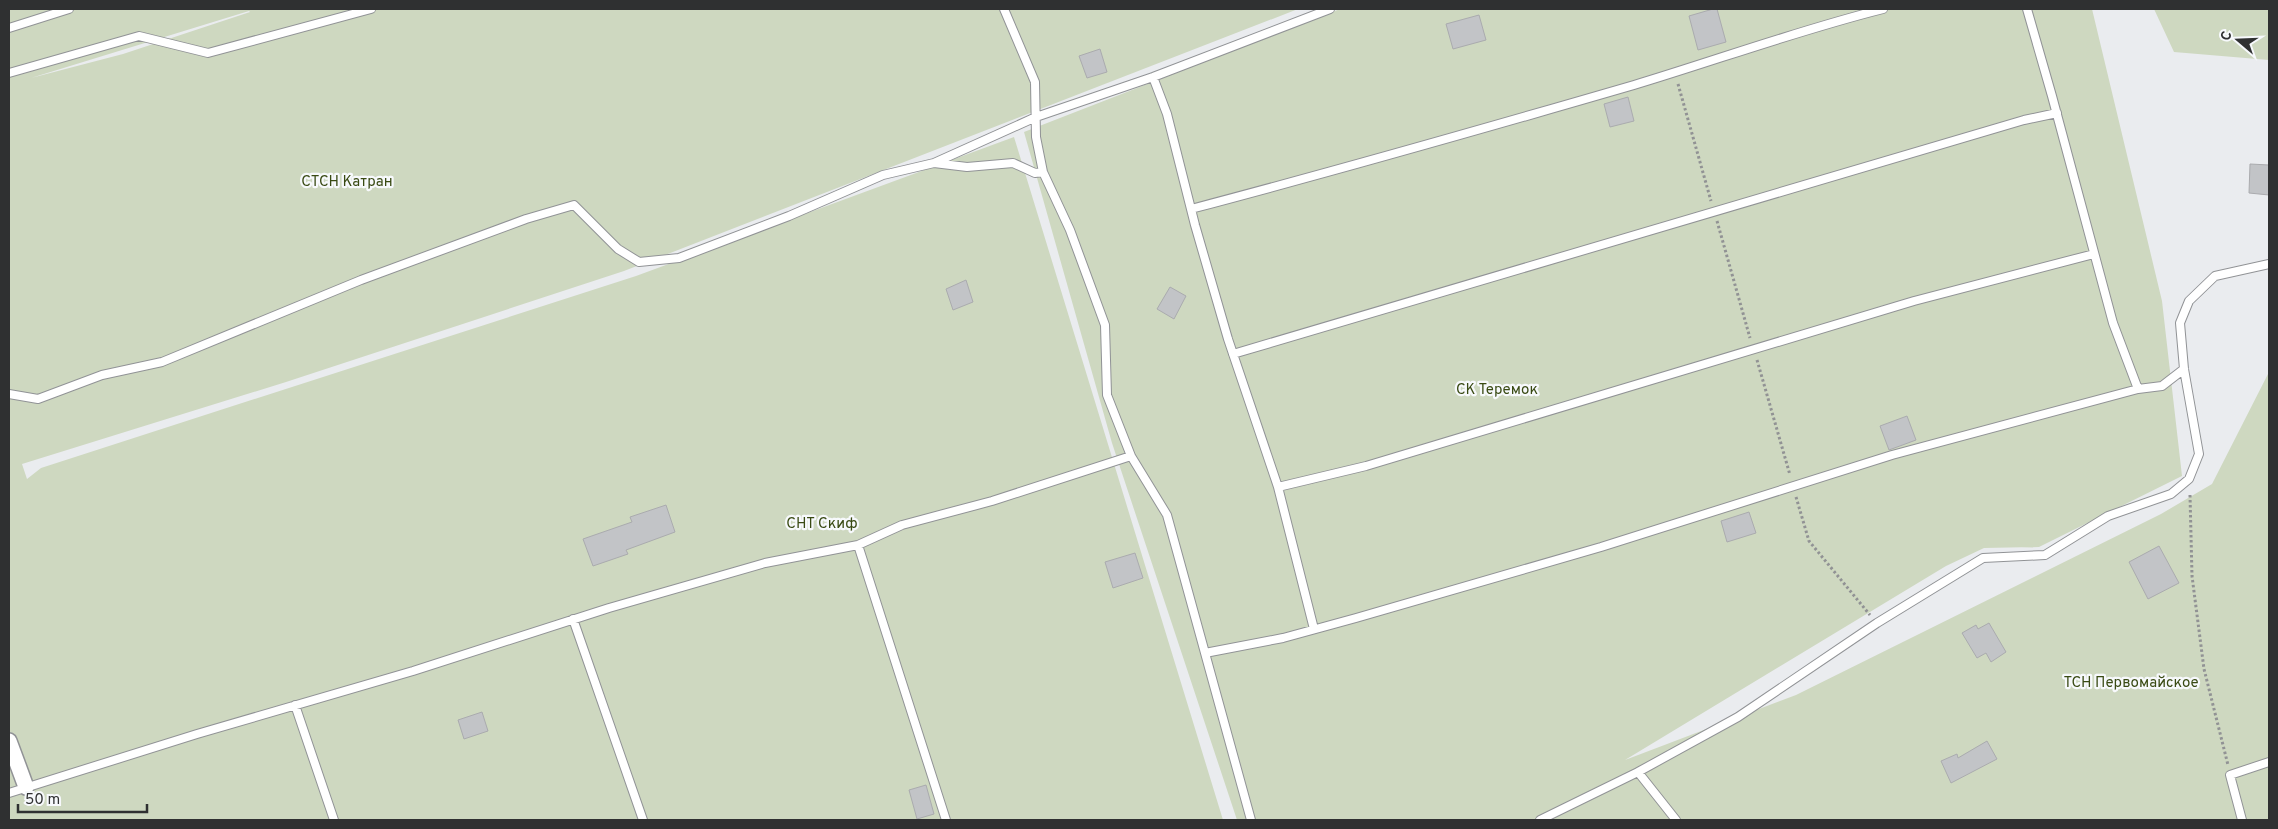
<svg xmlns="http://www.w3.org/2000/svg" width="2278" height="829" font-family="Overpass,sans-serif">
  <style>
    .green { fill: #ced8c0; fill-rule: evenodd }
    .building { fill: #c2c4c7; stroke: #aaabae }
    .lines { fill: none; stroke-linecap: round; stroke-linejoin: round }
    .service-casing { stroke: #919396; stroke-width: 10 }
    .minor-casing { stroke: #919396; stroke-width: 18 }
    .path { stroke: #919294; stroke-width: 3; stroke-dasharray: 2.5 2.5; stroke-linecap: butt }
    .service { stroke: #fff; stroke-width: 8 }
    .minor { stroke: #fff; stroke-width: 15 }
    .labels { text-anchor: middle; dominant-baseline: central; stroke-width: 4.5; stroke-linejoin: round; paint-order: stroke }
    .park-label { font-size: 15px; fill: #394a13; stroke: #f7f9fc }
  </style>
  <rect width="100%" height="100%" fill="#eaecef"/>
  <!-- green -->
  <path class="green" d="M9,9H1298L624,271L286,382L22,464L27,479L41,468L636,276L1014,137L1223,820H9ZM250,12L123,54L31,78L249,11Z
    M1340,9H2092L2162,301L2182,476L2039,547L1984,548L1946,566L1625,760L1796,695L2161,514L2212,484L2269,372V820H1237L1112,443L1024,132Z
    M2154,9H2269V60L2174,52Z"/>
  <!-- building -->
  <path class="building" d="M1713,9H1717L1726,42L1698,50L1689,16Z
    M1479,15L1486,40L1453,49L1446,24Z
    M1100,49L1107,72L1087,78L1079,56Z
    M1628,97L1634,121L1610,127L1604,104Z
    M2250,164L2269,165V195L2249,193Z
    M966,280L973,302L953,310L946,289Z
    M1170,287L1186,296L1174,319L1157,309Z
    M1907,416L1916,440L1889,450L1880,426Z
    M666,505L675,532L626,550L628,554L593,566L583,539L632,522L630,517Z
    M1749,512L1756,533L1727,542L1721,521Z
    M2159,546L2179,583L2148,599L2129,562Z
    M1135,553L1143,578L1113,588L1105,562Z
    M1989,623L2006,652L1991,662L1986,653L1977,658L1962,633L1976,625L1978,629Z
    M482,712L488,731L464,739L458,720Z
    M1987,741L1997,759L1951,783L1941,761L1957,754L1958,758Z
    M926,785L934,814L917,819L909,790Z"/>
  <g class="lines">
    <!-- service casing -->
    <g class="service-casing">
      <path id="service" d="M1004,9L1035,82L1036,137L1043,172L1070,230L1105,325L1107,395L1131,456L1167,515L1251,820
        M2027,9L2052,96L2113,323L2138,389L2162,386L2184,369
        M9,28L69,9
        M9,73L139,36L208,53L371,9
        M1153,77L1167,114L1195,225L1228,339L1278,487L1314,629
        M934,163L1036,117L1153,77L1330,9
        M1191,209C1339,170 1486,128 1634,85C1717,60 1799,30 1883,9
        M1233,354L2024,120L2057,113
        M9,394L38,399L102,375L162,362L361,280L526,219L574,205L618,249L639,262L679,258L789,216L883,175L934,163L967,167L1013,163L1035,173L1043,172
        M1278,487L1366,466L1914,301L2094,254
        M858,545L946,820
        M573,619L643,820
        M1205,653L1283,638L1356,618L1601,547L1892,455L2138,389
        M295,705L334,820
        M1638,772L1738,717L1877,623L1983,558L2045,555L2108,516L2171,494L2189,479L2199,454L2184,369L2180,323L2189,301L2215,276L2269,264
        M9,793L197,734L413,671L609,608L765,563L858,545L902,525L992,501L1131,456
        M1540,820L1638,772L1676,820
        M2242,820L2230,775L2269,762"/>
    </g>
    <!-- minor casing -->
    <g class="minor-casing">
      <path id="minor" d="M9,741L26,787"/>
    </g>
    <!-- path -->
    <path class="path" d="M1678,84L1711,201
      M1717,221L1750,338
      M1757,360L1790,475
      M2190,495L2192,576L2204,669L2228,765
      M1796,497L1809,541L1870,615"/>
    <!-- service -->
    <use href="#service" class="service"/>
    <!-- minor -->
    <use href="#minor" class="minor"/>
  </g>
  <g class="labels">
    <!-- park labels -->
    <g class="park-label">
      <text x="347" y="182">СТСН Катран</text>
      <text x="1497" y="390">СК Теремок</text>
      <text x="822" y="524">СНТ Скиф</text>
      <text x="2131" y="683">ТСН Первомайское</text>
    </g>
  </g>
  <!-- border -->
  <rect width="2278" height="829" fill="none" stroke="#2f3031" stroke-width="20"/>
  <!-- north arrow -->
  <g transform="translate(2238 40) rotate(289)" stroke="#f7f9fc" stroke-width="4" paint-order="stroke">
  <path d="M0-4L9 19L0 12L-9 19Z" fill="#2f3031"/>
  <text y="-8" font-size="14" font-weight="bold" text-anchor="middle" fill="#2f3031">С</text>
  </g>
  <!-- scale -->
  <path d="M18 804v8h129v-8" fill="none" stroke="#2f3031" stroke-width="2.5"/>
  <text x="25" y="804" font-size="15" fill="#2f3031" stroke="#f7f9fc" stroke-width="4" paint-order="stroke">50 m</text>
</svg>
